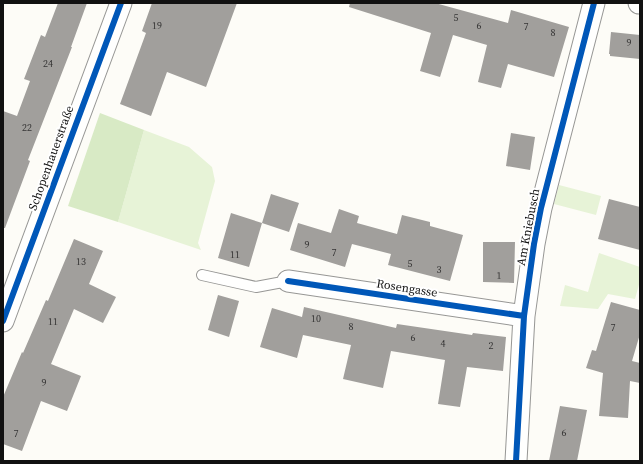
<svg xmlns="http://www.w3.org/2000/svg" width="643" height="464" font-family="'Source Serif 4',serif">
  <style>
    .green { fill: #e7f3d7 }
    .forest { fill: #d8eac5 }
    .building { fill: #a19f9c }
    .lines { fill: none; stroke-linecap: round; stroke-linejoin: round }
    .service-casing { stroke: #979795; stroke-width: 12 }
    .minor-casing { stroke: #979795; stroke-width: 23 }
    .service { stroke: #fffffe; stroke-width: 10 }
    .minor { stroke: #fffffe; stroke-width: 21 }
    .cycleway-casing { stroke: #fff; stroke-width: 8 }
    .cycleway { stroke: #0057b8; stroke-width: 6 }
    .labels { text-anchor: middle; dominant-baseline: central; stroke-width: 4; stroke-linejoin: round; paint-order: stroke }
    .number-label { font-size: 10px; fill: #353434 }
    .street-label { font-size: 12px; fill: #111; stroke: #fff }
  </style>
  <rect width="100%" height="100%" fill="#fdfcf7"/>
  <!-- green -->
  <path class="green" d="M144,130L189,147L212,167L215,181L198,243L201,250L118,222Z
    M559,185L601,196L596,215L554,204Z
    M599,253L640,267V281L635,299L608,294L598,309L560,306L565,285L588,292Z"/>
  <!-- forest -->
  <path class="forest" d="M100,113L144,130L118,222L68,206Z"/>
  <!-- building -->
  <path class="building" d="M58,3H87L71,47H72L28,160L30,161L5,228H3V111L17,116L30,81L24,79L41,35L45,37Z
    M152,3H237L206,87L167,72L151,116L120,104L146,33L142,31Z
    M350,3H435L508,23L511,10L569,27L554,77L508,64L501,88L478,82L487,45L453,35L440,77L420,71L431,33L349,7Z
    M611,32L640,35V59L610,56V54H609Z
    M511,133L535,137L530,170L506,166Z
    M271,194L299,203L289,232L262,223Z
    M609,199L640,207V250L598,239Z
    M339,209L359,216L357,223L397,234L402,215L430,222V226L463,235L450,281L388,265L391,254L352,244L345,267L290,250L298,223L331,233Z
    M231,213L262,223L249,267L218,258Z
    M74,239L103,251L89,284L116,297L103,323L74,309L51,364L81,376L67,411L41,401L22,451L3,444V397L22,352L23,353L46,300L48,301Z
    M483,242H515L514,283L483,282Z
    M218,295L239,301L229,337L208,330Z
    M611,302L640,310V334L632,361L640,363V383L630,381L628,418L599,416L603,373L586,368L592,350L596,351Z
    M304,307L396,328L397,324L472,335L473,333L506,337L503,371L467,367L460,407L438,404L445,360L391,351L383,388L343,379L351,345L303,335L297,358L260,347L272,308L302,317Z
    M560,406L587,410L577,461H549Z"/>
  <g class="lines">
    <!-- service casing -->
    <g class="service-casing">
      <path id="service" d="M202,275L256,287L288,281"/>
    </g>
    <!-- minor casing -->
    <g class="minor-casing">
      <path id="minor" d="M639,3H640
        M288,281L524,316
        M3,321L121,3
        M516,461L524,316L534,244L541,208L594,3"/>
    </g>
    <!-- service -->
    <use href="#service" class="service"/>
    <!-- minor -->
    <use href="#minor" class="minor"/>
    <!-- cycleway casing -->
    <g class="cycleway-casing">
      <path id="cycleway" d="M288,281L524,316
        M3,321L121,3
        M516,461L524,316L534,244L541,208L594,3"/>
    </g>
    <!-- cycleway -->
    <use href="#cycleway" class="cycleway"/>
  </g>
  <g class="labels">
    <!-- number labels -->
    <g class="number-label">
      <text x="456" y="17">5</text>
      <text x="157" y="25">19</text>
      <text x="479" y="25">6</text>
      <text x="526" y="26">7</text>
      <text x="553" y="32">8</text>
      <text x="629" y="42">9</text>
      <text x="48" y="63">24</text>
      <text x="27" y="127">22</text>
      <text x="307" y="244">9</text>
      <text x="334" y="252">7</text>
      <text x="235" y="254">11</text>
      <text x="81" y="261">13</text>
      <text x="410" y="263">5</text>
      <text x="439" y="269">3</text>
      <text x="499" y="275">1</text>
      <text x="316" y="318">10</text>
      <text x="53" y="321">11</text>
      <text x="351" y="326">8</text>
      <text x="613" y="327">7</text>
      <text x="413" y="337">6</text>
      <text x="443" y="343">4</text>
      <text x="491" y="345">2</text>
      <text x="44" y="382">9</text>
      <text x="564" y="432">6</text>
      <text x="16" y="433">7</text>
    </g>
    <!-- street labels -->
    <g class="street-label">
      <text transform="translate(51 158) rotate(-70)">Schopenhauerstraße</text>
      <text transform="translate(528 227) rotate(-79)">Am Kniebusch</text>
      <text transform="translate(407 288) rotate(9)">Rosengasse</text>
    </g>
  </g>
  <!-- border -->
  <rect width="643" height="464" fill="none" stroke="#111111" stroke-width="8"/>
</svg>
